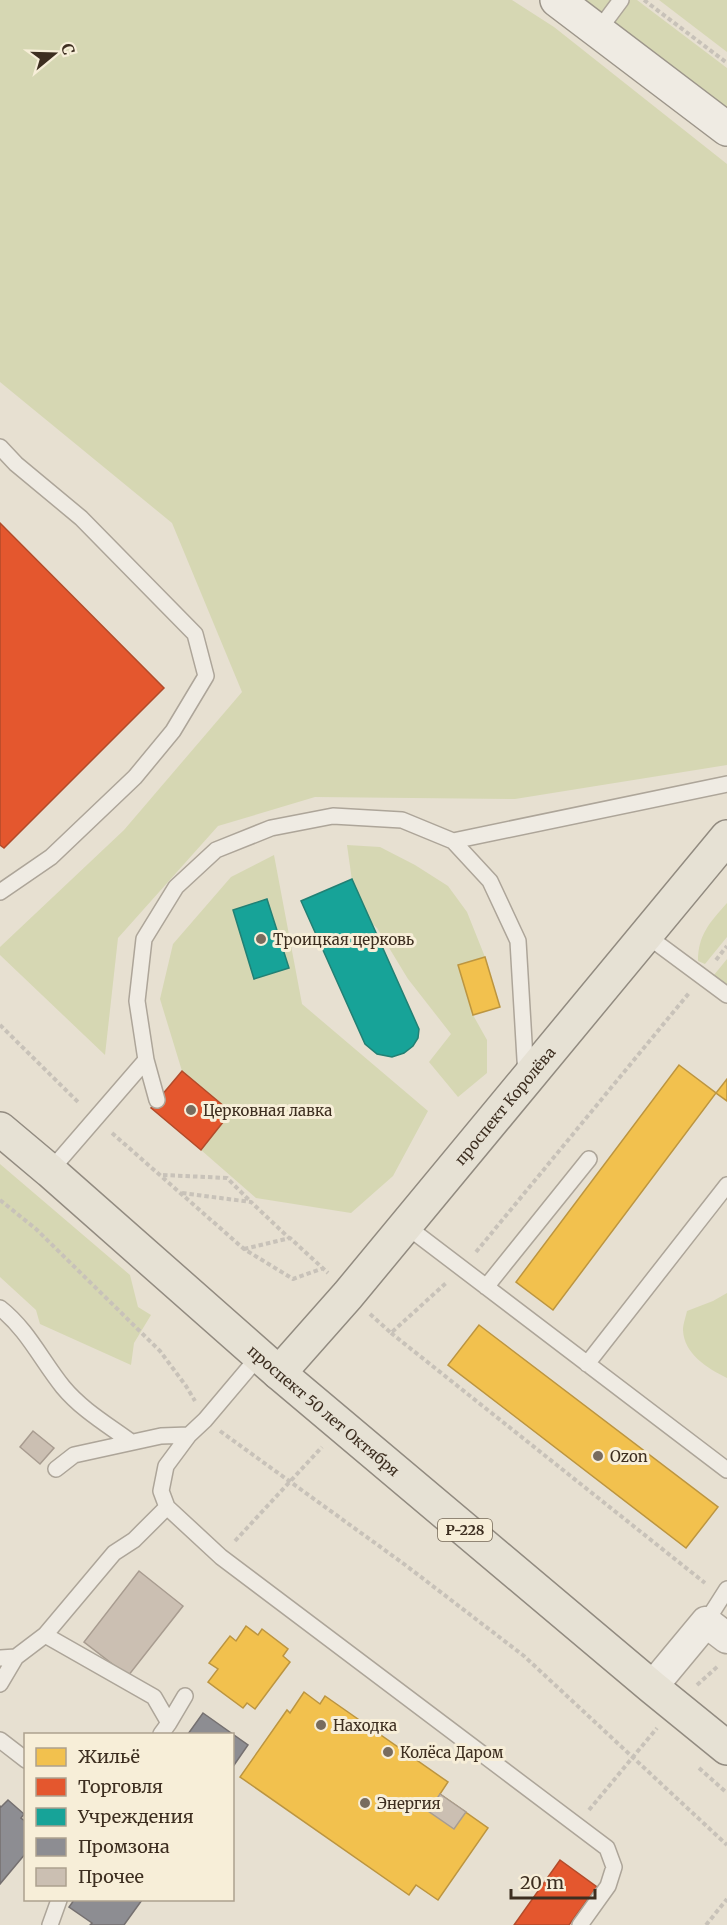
<svg xmlns="http://www.w3.org/2000/svg" width="727" height="1925" font-family="Merriweather,serif">
  <style>
    .green { fill: #d6d7b3 }
    .homes { fill: #f2c14e; stroke: #bc9540; stroke-width: 1.5 }
    .shops { fill: #e4572e; stroke: #b24b2a; stroke-width: 1.5 }
    .public { fill: #17a398; stroke: #228074; stroke-width: 1.5 }
    .industry { fill: #8d8d92; stroke: #757070; stroke-width: 1.5 }
    .building { fill: #cbbfb2; stroke: #a89c90; stroke-width: 1.5 }
    .lines { fill: none; stroke-linecap: round; stroke-linejoin: round }
    .lane-casing { stroke: #ada599; stroke-width: 18 }
    .street-casing { stroke: #ada599; stroke-width: 33 }
    .secondary-casing { stroke: #9c958a; stroke-width: 36 }
    .primary-casing { stroke: #928b80; stroke-width: 36 }
    .path { stroke: #c8c2b9; stroke-width: 4; stroke-dasharray: 4.5 3; stroke-linecap: butt }
    .lane { stroke: #efebe3; stroke-width: 15 }
    .street { stroke: #efebe3; stroke-width: 30 }
    .secondary { stroke: #efebe3; stroke-width: 33 }
    .primary { stroke: #e6e1d4; stroke-width: 33 }
    .poi-dot { fill: #786c5e; stroke: #f7eed8; stroke-width: 2 }
    .labels { text-anchor: middle; dominant-baseline: central; stroke-width: 6; stroke-linejoin: round; paint-order: stroke }
    .shield { fill: #f7eed8; stroke: #756857; stroke-width: 1.5 }
    .shield-label { font-size: 14px; font-weight: bold; fill: #3d2e20 }
    .poi-label { font-size: 15px; fill: #3d2e20; stroke: #f7eed8; text-anchor: start }
    .street-label { font-size: 15px; fill: #3d2e20; stroke: #f7eed8 }
  </style>
  <rect width="100%" height="100%" fill="#e7e0d1"/>
  <!-- green -->
  <path class="green" d="M0,0H512L554,27L727,164V765L515,799L315,797L218,826L118,938L105,1055L0,955V947L124,830L242,692L172,523L0,382Z
    M578,0H611L599,16Z
    M630,0H637L727,68V116L613,28L616,19Z
    M659,0H727V52Z
    M347,845L380,847L415,865L448,886L467,912L485,957L458,965L473,1015L487,1040V1073L458,1097L429,1062L451,1034L408,979L377,928L356,909Z
    M274,855L302,1004L428,1111L393,1176L351,1213L256,1198L201,1150L231,1112L182,1071L160,999L173,944L231,877Z
    M727,903V937L705,964L698,961C698,935 710,922 727,903Z
    M727,959V985L714,975Z
    M0,1164L130,1275L138,1307L151,1315L134,1343L131,1365L40,1324L36,1310L0,1277Z
    M727,1293V1378C707,1368 684,1354 683,1330C683,1324 686,1316 687,1311L713,1301Z"/>
  <!-- homes -->
  <path class="homes" d="M485,957L500,1007L473,1015L458,965Z
    M679,1065L716,1093L553,1310L516,1282Z
    M727,1079V1101L716,1093Z
    M479,1325L718,1507L686,1548L448,1365Z
    M246,1626L258,1635L262,1629L288,1649L283,1656L290,1662L255,1709L247,1703L243,1708L208,1682L218,1669L209,1663L230,1636L236,1641Z
    M304,1692L320,1704L325,1696L448,1782L440,1794L488,1828L438,1900L416,1885L409,1895L240,1777L287,1710L290,1713Z"/>
  <!-- shops -->
  <path class="shops" d="M0,523L164,688L4,848L0,845Z
    M182,1071L231,1112L201,1150L151,1108Z
    M560,1860L597,1887L569,1925H514Z"/>
  <!-- public -->
  <path class="public" d="M352,879L419,1029L418,1038L413,1046L404,1053L392,1057L377,1054L365,1044L301,901Z
    M267,899L289,968L254,979L233,910Z"/>
  <!-- industry -->
  <path class="industry" d="M203,1713L248,1745L232,1768V1734H188Z
    M8,1800L24,1814L21,1818L26,1822V1853L0,1884V1806L1,1807Z
    M74,1900H142L124,1925H90L92,1923L69,1907Z"/>
  <!-- building -->
  <path class="building" d="M33,1431L54,1448L40,1464L20,1447Z
    M139,1571L183,1606L128,1676L84,1642Z
    M440,1794L466,1812L454,1829L428,1811Z"/>
  <g class="lines">
    <!-- lane casing -->
    <g class="lane-casing">
      <path id="lane" d="M598,31L621,0
        M0,447L16,464L81,518L195,634L206,676L173,731L135,777L51,857L0,892
        M453,841L727,784
        M646,935L727,995
        M157,1100L146,1060L137,1001L144,939L176,887L216,850L271,828L333,816L402,820L453,841L490,881L518,941L526,1076
        M50,1171L146,1060
        M405,1225L727,1470
        M486,1287L589,1159
        M0,1308C27,1329 42,1361 63,1387C82,1410 108,1425 131,1442
        M259,1356L205,1420L189,1435L166,1466L161,1491L167,1507L221,1557L607,1848L614,1867L608,1886L580,1925
        M587,1364L727,1185
        M56,1469L74,1455L161,1436L189,1435
        M706,1622L727,1589
        M0,1658L16,1657L45,1635
        M0,1684L16,1657
        M169,1723L185,1696
        M161,1734L169,1723L154,1697L45,1635L114,1553L134,1540L167,1507
        M0,1740L26,1760
        M50,1925L59,1900"/>
    </g>
    <!-- street casing -->
    <g class="street-casing">
      <path id="street" d="M652,1687L706,1622L727,1638"/>
    </g>
    <!-- secondary casing -->
    <g class="secondary-casing">
      <path id="secondary" d="M557,0L727,129"/>
    </g>
    <!-- primary casing -->
    <g class="primary-casing">
      <g id="primary">
        <path id="s1" d="M0,1129L50,1171L279,1373L652,1687L727,1748"/>
        <path id="s2" d="M279,1373L348,1295L727,837"/>
      </g>
    </g>
    <!-- path -->
    <path class="path" d="M644,0L727,63
      M716,960L727,946
      M0,1025L80,1104
      M112,1133L244,1249L293,1279L324,1268
      M163,1175L227,1178L251,1202
      M182,1193L251,1202L289,1238
      M0,1200L36,1229L160,1351L186,1386L195,1401
      M244,1249L290,1238L328,1273
      M476,1252L689,993
      M370,1314L391,1333L446,1283
      M391,1333L705,1583
      M220,1431L404,1564L524,1656L727,1845
      M235,1541L322,1447
      M697,1685L718,1666
      M699,1768L727,1793
      M589,1810L657,1728
      M706,1925L727,1899"/>
    <!-- lane -->
    <use href="#lane" class="lane"/>
    <!-- street -->
    <use href="#street" class="street"/>
    <!-- secondary -->
    <use href="#secondary" class="secondary"/>
    <!-- primary -->
    <use href="#primary" class="primary"/>
  </g>
  <!-- markers -->
  <g class="poi-dot">
    <circle cx="261" cy="939" r="6"/>
    <circle cx="191" cy="1110" r="6"/>
    <circle cx="598" cy="1456" r="6"/>
    <circle cx="321" cy="1725" r="6"/>
    <circle cx="388" cy="1752" r="6"/>
    <circle cx="365" cy="1803" r="6"/>
  </g>
  <g class="labels">
    <!-- shield labels -->
    <rect class="shield" x="438" y="1519" width="54" height="22" rx="4.5"/>
    <g class="shield-label">
      <text x="465" y="1530">Р-228</text>
    </g>
    <!-- poi labels -->
    <g class="poi-label">
      <text x="273" y="939">Троицкая церковь</text>
      <text x="203" y="1110">Церковная лавка</text>
      <text x="610" y="1456">Ozon</text>
      <text x="333" y="1725">Находка</text>
      <text x="400" y="1752">Колёса Даром</text>
      <text x="377" y="1803">Энергия</text>
    </g>
    <!-- street labels -->
    <g class="street-label">
      <text stroke="none"><textPath href="#s2" startOffset="350">проспект Королёва</textPath></text>
      <text stroke="none"><textPath href="#s1" startOffset="429">проспект 50 лет Октября</textPath></text>
    </g>
  </g>
  <!-- legend -->
  <rect x="24" y="1733" width="210" height="168" fill="#f7eed8" stroke="#ada18e" stroke-width="1.5"/>
  <rect x="36" y="1748" width="30" height="18" fill="#f2c14e" stroke="#ada18e" stroke-width="1.5"/>
  <text x="78" y="1763" font-size="18" fill="#3d2e20">Жильё</text>
  <rect x="36" y="1778" width="30" height="18" fill="#e4572e" stroke="#ada18e" stroke-width="1.5"/>
  <text x="78" y="1793" font-size="18" fill="#3d2e20">Торговля</text>
  <rect x="36" y="1808" width="30" height="18" fill="#17a398" stroke="#ada18e" stroke-width="1.5"/>
  <text x="78" y="1823" font-size="18" fill="#3d2e20">Учреждения</text>
  <rect x="36" y="1838" width="30" height="18" fill="#8d8d92" stroke="#ada18e" stroke-width="1.5"/>
  <text x="78" y="1853" font-size="18" fill="#3d2e20">Промзона</text>
  <rect x="36" y="1868" width="30" height="18" fill="#cbbfb2" stroke="#ada18e" stroke-width="1.5"/>
  <text x="78" y="1883" font-size="18" fill="#3d2e20">Прочее</text>
  <!-- north arrow -->
  <g transform="translate(54 54) rotate(71)" stroke="#f7eed8" stroke-width="4.5" paint-order="stroke">
  <path d="M0-4.5L10 22L0 15L-10 22Z" fill="#3d2e20"/>
  <text y="-9" font-size="16" font-weight="bold" text-anchor="middle" fill="#3d2e20">С</text>
  </g>
  <!-- scale -->
  <path d="M511 1889v9h84v-9" fill="none" stroke="#3d2e20" stroke-width="3"/>
  <text x="520" y="1889" font-size="18" fill="#3d2e20" stroke="#f7eed8" stroke-width="4.5" paint-order="stroke">20 m</text>
</svg>
